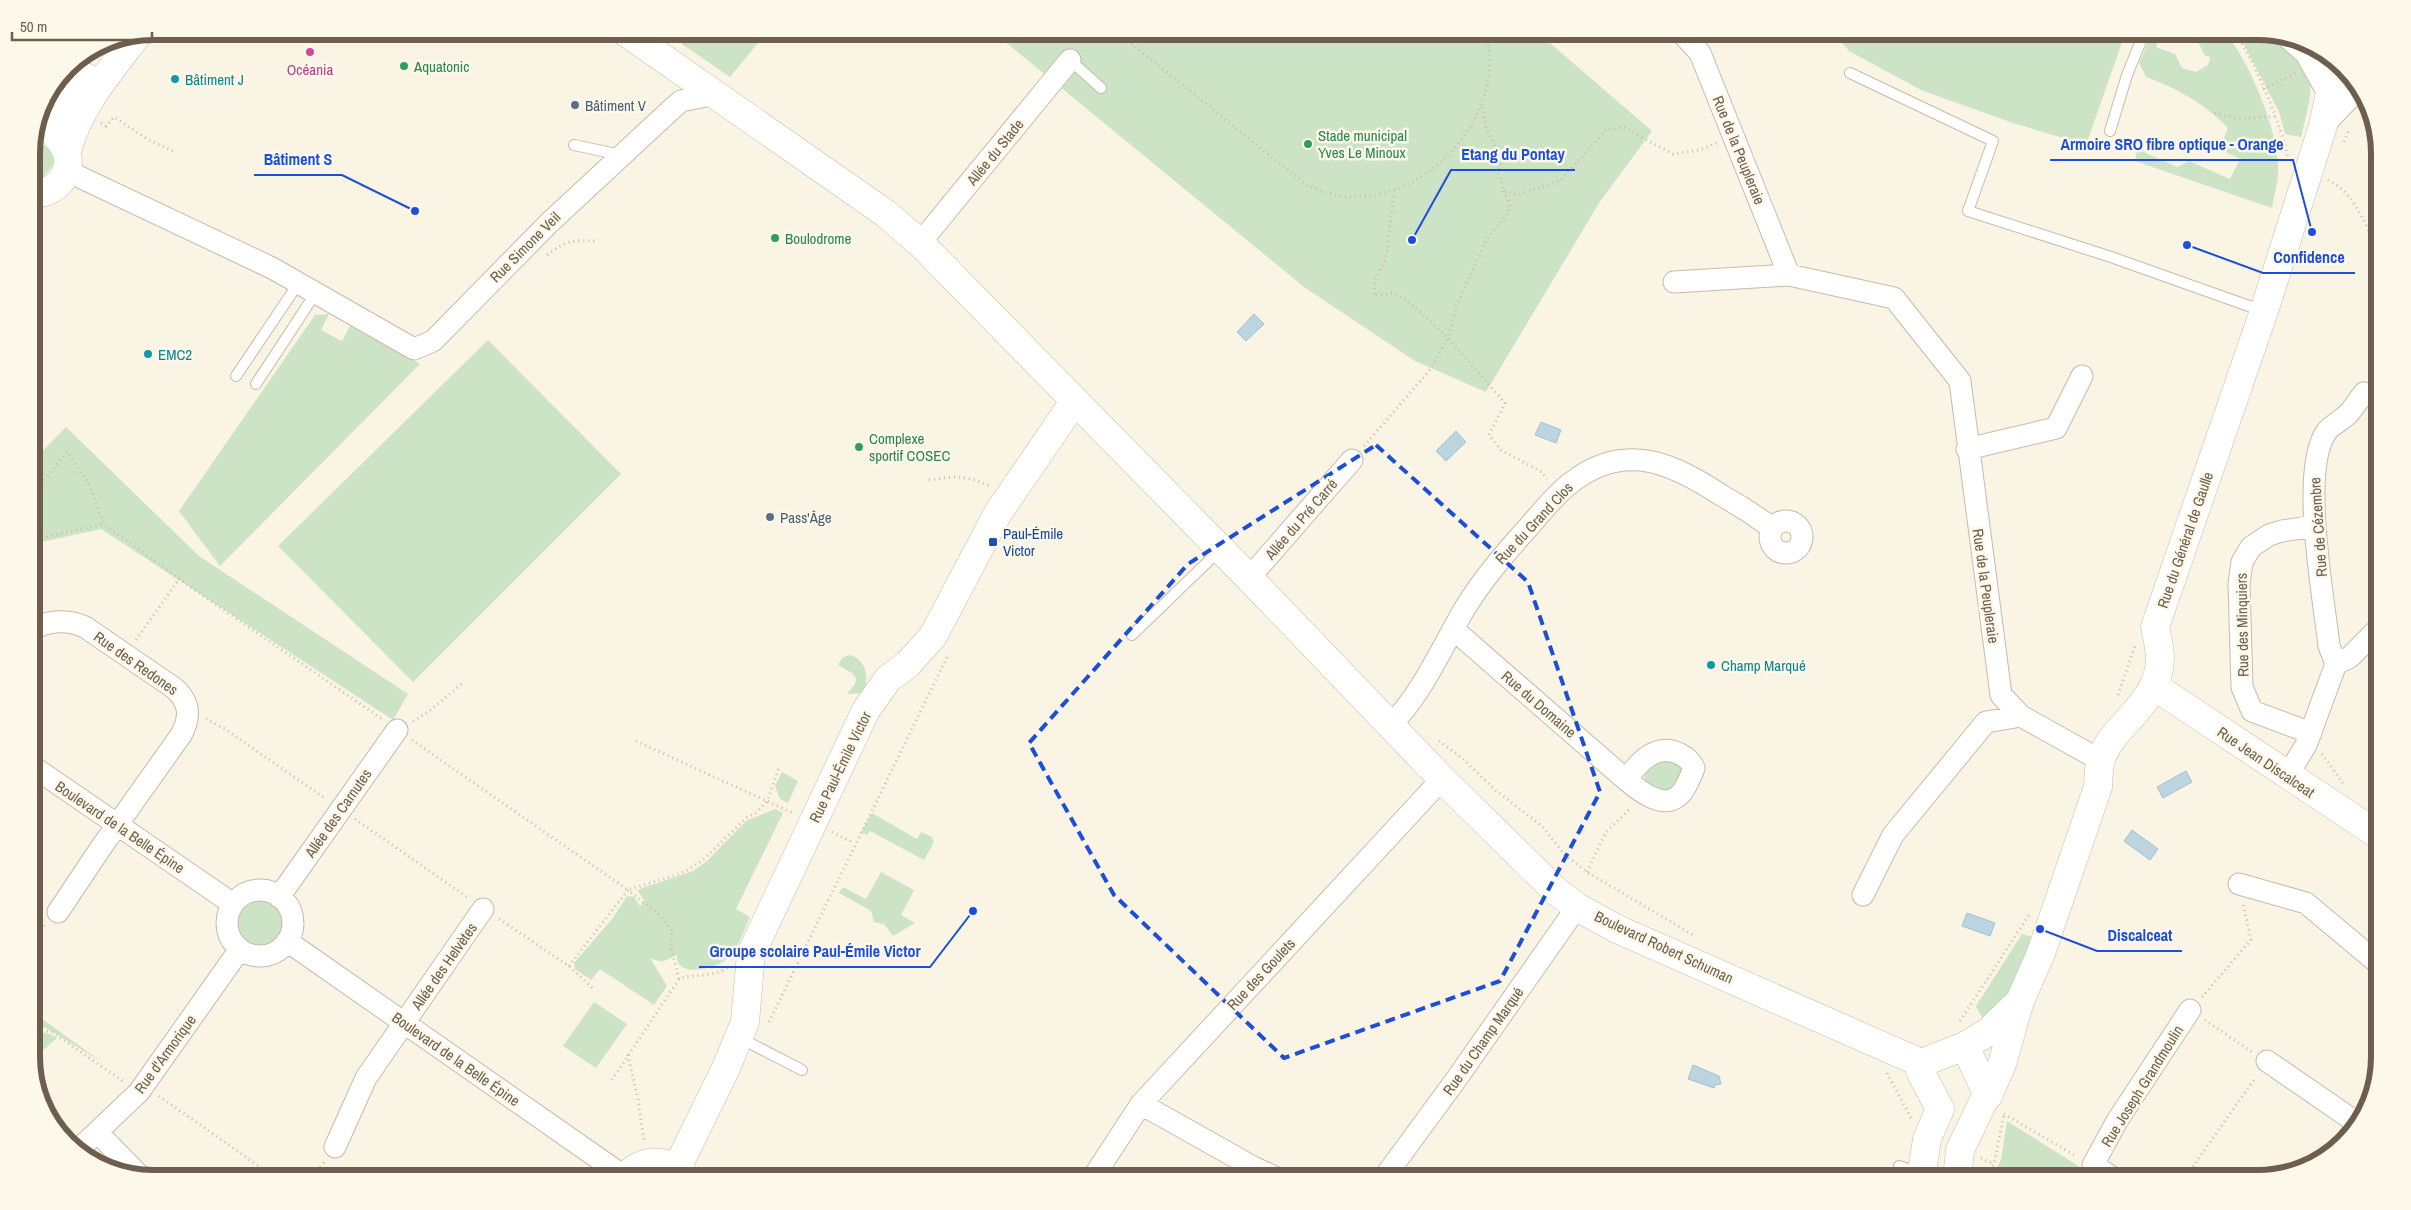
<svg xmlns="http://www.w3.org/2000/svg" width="2411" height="1210" font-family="'Archivo Narrow',sans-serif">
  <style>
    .green { fill: #cce4c5 }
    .water { fill: #bcd4df; stroke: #a3c1d0 }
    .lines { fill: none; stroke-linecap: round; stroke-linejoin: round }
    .lane-casing { stroke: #c6bbaa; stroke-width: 12 }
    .street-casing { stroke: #c6bbaa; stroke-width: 23 }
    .secondary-casing { stroke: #c8bca8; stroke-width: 29 }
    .path { stroke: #cfbca3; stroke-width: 3; stroke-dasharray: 1 4; stroke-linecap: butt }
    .lane { stroke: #fff; stroke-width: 10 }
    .street { stroke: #fff; stroke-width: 21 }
    .secondary { stroke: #fff; stroke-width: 28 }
    .marked { fill: none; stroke: #1d4ed8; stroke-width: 4; stroke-dasharray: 10 6; stroke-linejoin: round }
    .hotel-dot { fill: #d1479c; stroke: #fcf8ea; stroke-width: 2 }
    .leisure-dot { fill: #2e9e5b; stroke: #fcf8ea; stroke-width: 2 }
    .culture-dot { fill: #0f9aa8; stroke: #fcf8ea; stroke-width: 2 }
    .service-dot { fill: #5c6f8a; stroke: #fcf8ea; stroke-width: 2 }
    .transit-dot { fill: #1a4fb4; stroke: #fcf8ea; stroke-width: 2 }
    .labels { text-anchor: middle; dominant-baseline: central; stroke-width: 5; stroke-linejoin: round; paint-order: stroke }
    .leisure-label { font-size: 15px; fill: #27864d; stroke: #fcf8ea; text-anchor: start }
    .hotel-label { font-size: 15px; fill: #b23c85; stroke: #fcf8ea }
    .culture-label { font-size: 15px; fill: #0d838f; stroke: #fcf8ea; text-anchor: start }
    .service-label { font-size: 15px; fill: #4e5e75; stroke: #fcf8ea; text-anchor: start }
    .street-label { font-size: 15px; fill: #6e5e4d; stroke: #fcf8ea }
    .transit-label { font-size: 15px; fill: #164399; stroke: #fcf8ea; text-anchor: start }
    .rim { fill: none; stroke: #6e5e4d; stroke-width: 6 }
    .leader { fill: none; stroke: #1d4ed8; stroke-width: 2 }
    .callout-dot { fill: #1d4ed8; stroke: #fcf8ea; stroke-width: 2 }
    .callout-label { font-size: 16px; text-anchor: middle; font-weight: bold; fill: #1d4ed8; stroke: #fcf8ea; stroke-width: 5; stroke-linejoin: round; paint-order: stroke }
  </style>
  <rect width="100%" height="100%" fill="#f9f4e4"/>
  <!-- green -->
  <path class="green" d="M692,31H768L730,77L682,44Z
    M992,31H1536L1652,131L1599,203L1486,392L1415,361L1304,287Z
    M1832,31H2126L2086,145L2013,123L1921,90L1849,51Z
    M2153,31H2162L2156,47L2175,54L2182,68L2196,72L2208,65L2210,57L2205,56L2193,31H2224C2249,60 2277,128 2278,166C2279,180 2274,195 2272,208L2135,161L2137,149L2177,167L2189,161L2230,179L2240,159L2219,149L2228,128C2204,103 2178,89 2146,77L2139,63Z
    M2237,31C2262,31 2287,42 2302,62C2305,66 2309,70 2310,75C2313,94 2305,119 2301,137L2285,134L2279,112Z
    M40,144C50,147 54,154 54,164L44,176L32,177V145Z
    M329,314L321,330L342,341L350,326L420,364L220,566L179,511L315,315Z
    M488,340L621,474L413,682L278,546Z
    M66,427L199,556L408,694L393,720L101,529L32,544V462Z
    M849,655C867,659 870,679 863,693L847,694L855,684L856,678L852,673L838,665L842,658Z
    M1666,758L1685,768L1673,796C1642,781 1630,779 1666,758Z
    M782,772L798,781L788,803L780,799L775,786Z
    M775,809L783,813L736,909L750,917C744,930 739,948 727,959C716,969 674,979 677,954C667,962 661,963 650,958L667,986L654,1005L600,969L591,980L575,969L574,963L612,919L627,896L634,897L640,906L645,901L637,890L693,871L707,861L746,821Z
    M872,813L917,839L921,832L932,837L934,842L924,860L870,831L867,835L861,832Z
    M881,872L914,890L901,915L915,923L893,936L884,924L874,922L871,911L839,893L843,887L866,899Z
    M234 922a25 25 0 1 1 50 0a25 25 0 1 1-50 0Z
    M2022,934L2032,937L2011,991L1985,1023L1976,1006Z
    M594,1002L627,1024L596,1068L563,1046Z
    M32,1011L38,1016L102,1062L46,1028L32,1027Z
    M32,1031L50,1034L57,1038L32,1060Z
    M2007,1121L2099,1179H1991L2001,1160Z"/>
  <!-- water -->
  <path class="water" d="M1254,314L1264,324L1246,341L1237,332Z
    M1541,422L1561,430L1556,443L1535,435Z
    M1456,431L1466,442L1446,461L1436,451Z
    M2186,771L2192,782L2163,798L2157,787Z
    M2132,830L2158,849L2150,860L2124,841Z
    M1967,913L1995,923L1990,936L1962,926Z
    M1693,1065L1719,1076L1721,1084L1715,1085L1714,1088L1688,1079Z"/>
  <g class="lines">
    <!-- lane casing -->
    <g class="lane-casing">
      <path id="lane" d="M2096,32V31
        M1070,60L1101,88
        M1850,73L1993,141L1968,211L2111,257L2263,311
        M2110,131L2127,75L2145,31
        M574,145L621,155
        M236,376L298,284
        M256,384L315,294
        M1132,635L1220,550
        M740,1038L802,1070
        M1897,1179L1899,1166L1920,1173"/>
    </g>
    <!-- street casing -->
    <g class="street-casing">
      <path id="street" d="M1680,31L1700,53L1789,275L1894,298L1960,381L2001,695L2021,716L2100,760
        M2288,38L2306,54L2329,95
        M2323,126L2360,87
        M67,171L272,268L414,349L433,341L549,223L674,107L681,101L716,94
        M920,243L1070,60
        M1674,282L1789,275
        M1967,449L2056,428L2082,376
        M1770 537a16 16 0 1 1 32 0a16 16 0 1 1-32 0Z
        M1249,578L1352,460
        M1453,629L1608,764C1628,781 1667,823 1686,786C1689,780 1692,774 1694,768C1691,761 1687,758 1680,754C1657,742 1640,761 1626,779
        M32,630C47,620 68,619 85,627L174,688C190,702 191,717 181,735L100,849L58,912
        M2336,664L2350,657L2380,627
        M1390,726C1422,694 1442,647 1465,608C1484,577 1508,550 1533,522C1545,508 1557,493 1572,482C1625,441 1672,463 1721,495C1739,505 1756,516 1772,528
        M2311,733L2252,711L2242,687L2239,584L2242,562L2251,547L2269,535L2282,531L2315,526
        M32,766L233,904
        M2287,776L2306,745L2336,664L2329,646C2324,599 2299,468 2327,431C2332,425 2342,420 2348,414C2354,408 2358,400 2364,393L2380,399
        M2239,884L2306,903L2380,965
        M227 923a33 33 0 1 1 66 0a33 33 0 1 1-66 0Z
        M1863,895L1893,835L1986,722L2021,716
        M279,897L397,730
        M287,941L625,1177
        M2267,1061L2357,1123
        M1141,1104L1253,1167L1249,1179
        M98,1133L140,1176
        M335,1147L366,1078L483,909
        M79,1149L139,1092L240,949
        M1253,1167L1279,1179
        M1092,1179L1141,1104L1442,779
        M1383,1179L1455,1081L1577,907
        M2115,1179L2093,1165L2117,1121L2190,1010"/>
    </g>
    <!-- secondary casing -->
    <g class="secondary-casing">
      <path id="secondary" d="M624,31L885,213L920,243L1249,578L1442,779L1556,891L1577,907L1617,929L1921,1063
        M39,129L61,111L86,77
        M67,151C79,106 110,71 138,34
        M31,194C64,194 80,161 57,137
        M2154,686L2380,836
        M1965,1046L1988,1096
        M1921,1063L1965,1046L1988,1032L2020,1001
        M1921,1063L1920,1071L1940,1109
        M1988,1096L2002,1064L2020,1001L2041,953L2098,787C2099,778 2098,767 2101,759C2115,721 2160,704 2160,658C2160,648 2157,637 2155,627L2264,311L2323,126L2336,65
        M677,1168L726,1068L745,1022L751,954L866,710L888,679L908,664L933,636L998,513L1074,402
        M624,1179C640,1157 671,1157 687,1179
        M1921,1179L1927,1139L1940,1109
        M1957,1179L1960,1150L1985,1098"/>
    </g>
    <!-- path -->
    <path class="path" d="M1116,31L1305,184C1322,191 1338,198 1356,197C1435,196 1508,109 1485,31
      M2234,31C2254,59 2281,124 2288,158
      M684,45L695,31
      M2263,89L2296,73
      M1482,107L1486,127L1501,159L1498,171L1504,191L1517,195L1560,181L1606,130L1623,127L1673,154L1700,150L1717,143
      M2215,113L2241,119L2275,116
      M101,123L106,126L114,117L147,139L175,152
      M2344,142L2350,128
      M2328,180C2355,192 2367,229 2380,254
      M1504,191L1510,206L1508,214L1488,237L1457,304L1448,338L1505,403L1489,435L1501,450L1542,472L1547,479
      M547,255C567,240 573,240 597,241
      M1364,446L1429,371L1448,338L1407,300L1392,293L1374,296L1375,280L1386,258L1394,192
      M929,480C952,476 968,475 989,486
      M32,496L67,452L89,485L104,524L179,579L382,719
      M32,540L104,524
      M136,640L179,579
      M2118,695L2135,646
      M206,719L225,729L326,799
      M413,721L428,712L463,683
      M412,740L628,890L682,873L702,861L746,818L756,813L768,800L779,767
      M636,741L793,813
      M1439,741L1463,759L1494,789L1542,826L1565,855L1587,872L1693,935
      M2322,754L2343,783
      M355,819L467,897
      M832,832L854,843
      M1587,872L1606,832L1631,808
      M499,919L569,966L595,990
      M32,942L45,925
      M569,966L628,890L662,917L672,930L671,947L679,979
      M2202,997L2251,940L2243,904
      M2205,1020L2252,1052
      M1960,1021L2029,915
      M769,1022L947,657
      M32,1029L52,1032L124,1082
      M628,1055L638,1099L644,1141
      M1887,1073L1911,1118
      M612,1080L679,979C695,973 714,978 728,967
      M159,1096L277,1179
      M2004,1114L2076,1156
      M1981,1158L1994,1164
      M311,1179L325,1161
      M1985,1179L1994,1164L2004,1114
      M2184,1179L2256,1077"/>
    <!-- lane -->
    <use href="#lane" class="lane"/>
    <!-- street -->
    <use href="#street" class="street"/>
    <!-- secondary -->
    <use href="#secondary" class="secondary"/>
  </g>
  <!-- marked area -->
  <path class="marked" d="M1376,445L1528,582L1600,792L1500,981L1284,1058L1114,895L1029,743L1188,564Z"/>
  <!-- markers -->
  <circle class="hotel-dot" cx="310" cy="52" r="5"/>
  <g class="leisure-dot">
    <circle cx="404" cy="66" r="5"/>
    <circle cx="1308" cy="144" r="5"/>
    <circle cx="775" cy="238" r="5"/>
    <circle cx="859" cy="447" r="5"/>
  </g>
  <g class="culture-dot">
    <circle cx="175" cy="79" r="5"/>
    <circle cx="148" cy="354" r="5"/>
    <circle cx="1711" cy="665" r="5"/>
  </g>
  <g class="service-dot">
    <circle cx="575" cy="105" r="5"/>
    <circle cx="770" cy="517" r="5"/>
  </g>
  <rect class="transit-dot" x="988" y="537" width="10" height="10" rx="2.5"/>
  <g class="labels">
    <!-- leisure labels -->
    <g class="leisure-label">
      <text x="414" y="66">Aquatonic</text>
      <text x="1318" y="135">Stade municipal<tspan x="1318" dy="17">Yves Le Minoux</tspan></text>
      <text x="785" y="238">Boulodrome</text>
      <text x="869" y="438">Complexe<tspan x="869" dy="17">sportif COSEC</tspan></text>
    </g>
    <!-- hotel labels -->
    <g class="hotel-label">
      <text x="310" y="69">Océania</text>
    </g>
    <!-- culture labels -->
    <g class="culture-label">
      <text x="185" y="79">Bâtiment J</text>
      <text x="158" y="354">EMC2</text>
      <text x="1721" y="665">Champ Marqué</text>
    </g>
    <!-- service labels -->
    <g class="service-label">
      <text x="585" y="105">Bâtiment V</text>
      <text x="780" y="517">Pass'Âge</text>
    </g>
    <!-- street labels -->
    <g class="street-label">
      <text transform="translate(1739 150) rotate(68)">Rue de la Peupleraie</text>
      <text transform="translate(995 152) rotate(-51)">Allée du Stade</text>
      <text transform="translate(525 247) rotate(-45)">Rue Simone Veil</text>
      <text transform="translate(1301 519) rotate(-49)">Allée du Pré Carré</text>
      <text transform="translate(1534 523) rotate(-47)">Rue du Grand Clos</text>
      <text transform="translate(2318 527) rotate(-94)">Rue de Cézembre</text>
      <text transform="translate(2185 540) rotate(-71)">Rue du Général de Gaulle</text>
      <text transform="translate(1986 586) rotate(82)">Rue de la Peupleraie</text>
      <text transform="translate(2242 625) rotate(-91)">Rue des Minquiers</text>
      <text transform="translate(136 663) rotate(35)">Rue des Redones</text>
      <text transform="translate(1539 704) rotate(41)">Rue du Domaine</text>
      <text transform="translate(2266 762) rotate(34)">Rue Jean Discalceat</text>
      <text transform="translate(840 767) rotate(-64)">Rue Paul-Émile Victor</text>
      <text transform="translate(338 813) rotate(-55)">Allée des Carnutes</text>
      <text transform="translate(120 827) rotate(34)">Boulevard de la Belle Épine</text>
      <text transform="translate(1664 947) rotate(25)">Boulevard Robert Schuman</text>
      <text transform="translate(444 966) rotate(-55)">Allée des Helvètes</text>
      <text transform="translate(1261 974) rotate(-47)">Rue des Goulets</text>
      <text transform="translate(1483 1041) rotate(-55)">Rue du Champ Marqué</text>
      <text transform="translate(165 1054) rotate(-54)">Rue d'Armorique</text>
      <text transform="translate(456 1059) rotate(35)">Boulevard de la Belle Épine</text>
      <text transform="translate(2142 1086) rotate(-58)">Rue Joseph Grandmoulin</text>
    </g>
    <!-- transit labels -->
    <g class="transit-label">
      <text x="1003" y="533">Paul-Émile<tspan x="1003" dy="17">Victor</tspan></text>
    </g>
  </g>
  <!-- crop -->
  <path d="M0 0H2411V1210H0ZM153 40H2258A113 113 0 0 1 2371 153V1057A113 113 0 0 1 2258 1170H153A113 113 0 0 1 40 1057V153A113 113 0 0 1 153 40Z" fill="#fcf8ea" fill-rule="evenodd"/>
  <path class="rim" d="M153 40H2258A113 113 0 0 1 2371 153V1057A113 113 0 0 1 2258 1170H153A113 113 0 0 1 40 1057V153A113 113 0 0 1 153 40Z"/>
  <!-- callouts -->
  <path class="leader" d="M2312 232L2293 160H2050M1412 240L1451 170H1575M415 211L342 175H254M2187 245L2263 273H2355M2040 929L2097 951H2182M973 911L930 967H699"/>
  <g class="callout-dot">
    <circle cx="2312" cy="232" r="5"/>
    <circle cx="1412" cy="240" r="5"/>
    <circle cx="415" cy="211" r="5"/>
    <circle cx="2187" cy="245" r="5"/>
    <circle cx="2040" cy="929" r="5"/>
    <circle cx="973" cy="911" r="5"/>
  </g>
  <g class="callout-label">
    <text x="2172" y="150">Armoire SRO fibre optique - Orange</text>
    <text x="1513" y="160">Etang du Pontay</text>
    <text x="298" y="165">Bâtiment S</text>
    <text x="2309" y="263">Confidence</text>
    <text x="2140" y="941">Discalceat</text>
    <text x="815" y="957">Groupe scolaire Paul-Émile Victor</text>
  </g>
  <!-- scale -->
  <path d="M12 32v8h140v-8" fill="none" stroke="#6e5e4d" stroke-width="2.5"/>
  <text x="20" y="32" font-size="15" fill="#6e5e4d" stroke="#fcf8ea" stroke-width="4" paint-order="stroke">50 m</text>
</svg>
